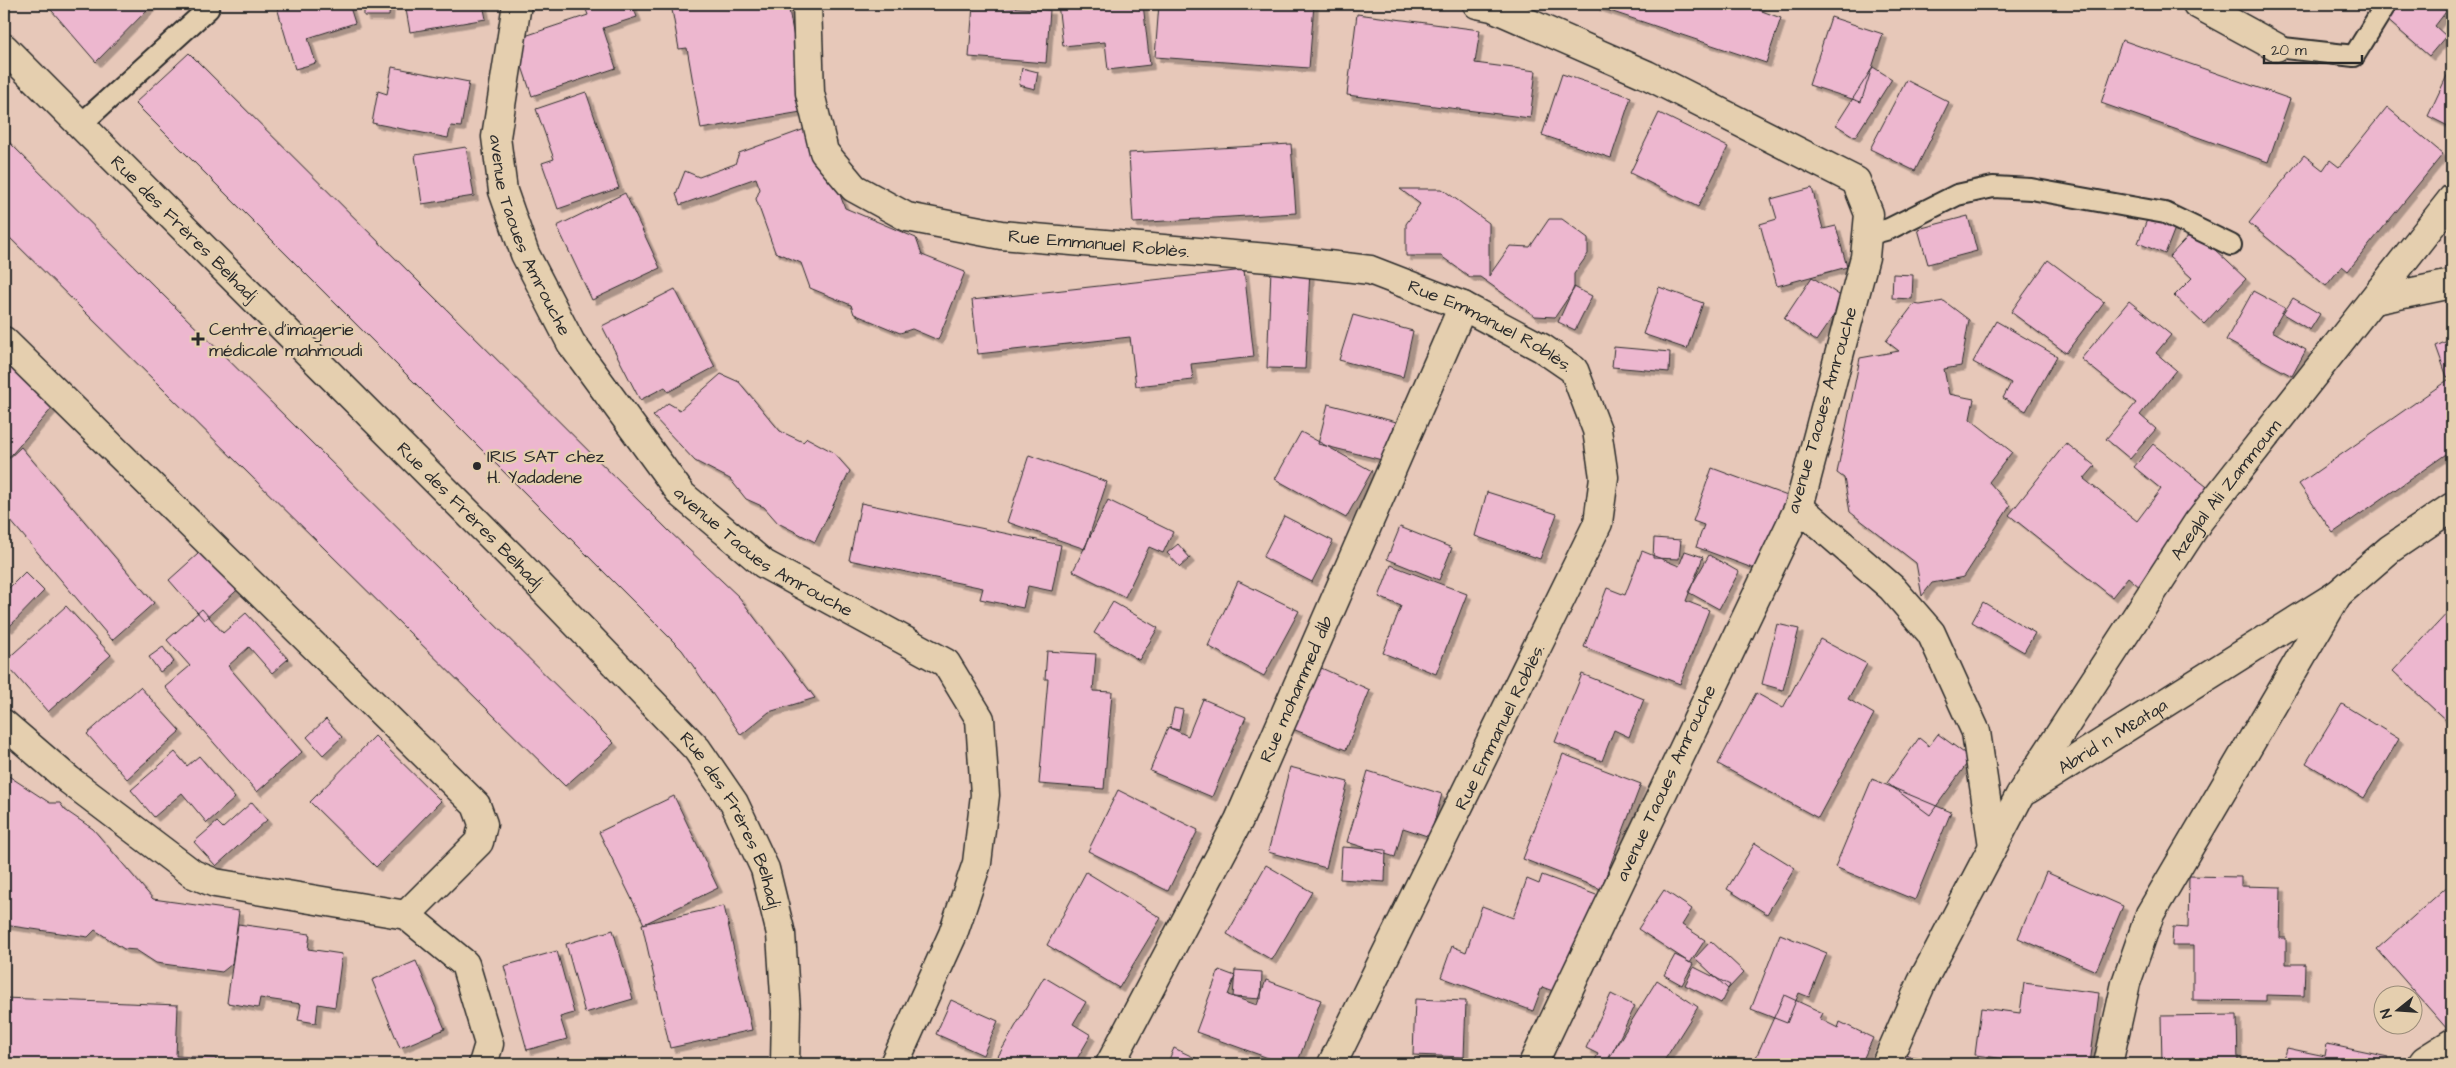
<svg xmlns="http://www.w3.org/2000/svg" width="2456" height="1068" font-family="'Architects Daughter',sans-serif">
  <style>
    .building { fill: #edb7cf; stroke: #2b2b2b; filter: url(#shadow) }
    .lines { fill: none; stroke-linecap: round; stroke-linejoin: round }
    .service-casing { stroke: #2b2b2b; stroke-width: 24 }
    .minor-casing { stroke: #2b2b2b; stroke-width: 31 }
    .secondary-casing { stroke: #2b2b2b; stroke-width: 31 }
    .service { stroke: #e5cfaf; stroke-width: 20 }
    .minor { stroke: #e5cfaf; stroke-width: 28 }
    .secondary { stroke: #e5cfaf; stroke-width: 28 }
    .poi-dot { fill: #2b2b2b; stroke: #e5cfaf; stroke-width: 2 }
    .labels { text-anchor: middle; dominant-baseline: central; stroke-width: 4.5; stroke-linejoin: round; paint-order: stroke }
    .street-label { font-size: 18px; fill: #2b2b2b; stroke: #e5cfaf }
    .poi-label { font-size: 18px; fill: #2b2b2b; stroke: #e5cfaf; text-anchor: start }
  </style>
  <defs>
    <filter id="shadow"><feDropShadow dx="4.5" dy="4.5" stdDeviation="0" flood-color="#0004"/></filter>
  </defs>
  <rect width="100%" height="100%" fill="#e7c8b9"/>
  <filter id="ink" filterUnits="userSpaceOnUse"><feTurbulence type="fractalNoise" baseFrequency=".02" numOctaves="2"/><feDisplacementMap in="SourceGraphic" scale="10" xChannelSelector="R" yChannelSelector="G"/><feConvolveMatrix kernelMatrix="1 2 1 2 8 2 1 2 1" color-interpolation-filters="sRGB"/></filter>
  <g filter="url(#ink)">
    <!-- building -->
    <path class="building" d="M46,4H153L96,62Z
      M276,4H349L355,23L308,38L316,63L295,69Z
      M364,4H390L389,16H364Z
      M405,4H483L486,19L410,32Z
      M584,4H632L637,17L603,28L616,68L532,96L513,40L588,15Z
      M671,4H788L807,111L701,129L687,48L679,49Z
      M1058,4H1143L1150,65L1108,70L1105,42L1063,46Z
      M1159,4H1314L1309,68L1155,57Z
      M1596,4H1761L1759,10L1781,18L1766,63L1595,6Z
      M2398,4H2452L2435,26L2446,36L2429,56L2385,18Z
      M973,5L1050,10L1046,63L969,57Z
      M1357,14L1480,30L1475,63L1536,71L1530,118L1347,95Z
      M1831,17L1883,34L1861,102L1809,85Z
      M2122,40L2290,99L2268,162L2101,103Z
      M189,53L669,531L739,597L815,698L769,712L741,735L682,650L135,103Z
      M2452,65V128L2428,116Z
      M392,67L469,82L461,127L451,126L448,138L372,123L378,91L387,94Z
      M1873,67L1892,79L1855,137L1836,125Z
      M1022,68L1038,72L1035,89L1019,85Z
      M1562,74L1631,97L1611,158L1542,135Z
      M1906,80L1949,102L1915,171L1870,149Z
      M586,92L619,188L558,209L542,163L554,159L536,109Z
      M2387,107L2443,154L2348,271L2342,266L2326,286L2249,223L2304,155L2323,170L2330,160L2339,167Z
      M1659,113L1728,147L1698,207L1630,173Z
      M805,129L827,160L845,208L916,238L922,255L965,272L938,340L912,329L900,333L854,314L851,305L810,288L801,263L775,252L756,199L760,189L756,178L680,205L676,194L685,171L699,177L735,164L739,153Z
      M4,137L614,743L565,786L4,232Z
      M1291,144L1296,213L1133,223L1129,153Z
      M466,147L474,196L422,204L415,155Z
      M1812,188L1823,229L1836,226L1847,267L1777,286L1760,224L1777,219L1771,199Z
      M1400,189H1442L1489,223V276L1510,246L1530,247L1549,219H1562L1588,238V254L1574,274V289L1555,317L1535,316L1480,277H1470L1441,256H1406V224L1420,204Z
      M625,193L660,268L592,300L557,226Z
      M2150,212L2177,223L2165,254L2138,243Z
      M1968,216L1977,251L1928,264L1918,229Z
      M2194,230L2246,279L2204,324L2174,296L2192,278L2169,257Z
      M2048,260L2104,302L2066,353L2011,312Z
      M1271,268L1310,270L1305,369L1267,368Z
      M1244,270L1254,357L1191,364L1193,380L1136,386L1130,337L978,354L972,300Z
      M1893,274L1913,275L1912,299L1892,298Z
      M1812,277L1845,299L1816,341L1784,319Z
      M1574,287L1592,296L1575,330L1558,322Z
      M1659,287L1703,303L1687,349L1643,334Z
      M675,289L715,367L668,392L665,387L640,400L602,326Z
      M2253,291L2285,308L2272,331L2306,350L2292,376L2226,340Z
      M2293,298L2320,314L2310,330L2283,314Z
      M1944,301L1969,320L1961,366L1944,369L1949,394L1974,399L1970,419L2012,452L1989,482L2010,506L1964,577L1932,583L1922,596L1916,563L1850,512L1844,478L1837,473L1860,358L1899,351L1886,341L1914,304L1920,305Z
      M2129,301L2171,335L2156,353L2176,370L2140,415L2156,429L2130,459L2106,439L2136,403L2081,359Z
      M1353,315L1413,331L1403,377L1339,360Z
      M1996,321L2057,356L2026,411L2003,398L2011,383L1973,362Z
      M2452,339V376L2447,377L2436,346Z
      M1614,347L1670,352L1669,372L1612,367Z
      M8,366L54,406L6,461L4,459V371Z
      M721,374L739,382L780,431L803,442L807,438L833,452L850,471L815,542L778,523L764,507L746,499L730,479L695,461L653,416L668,403L680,410Z
      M2452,377V450L2333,533L2299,484Z
      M1328,404L1404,424L1394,463L1318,444Z
      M1301,432L1372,471L1346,518L1275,479Z
      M2066,443L2095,466L2084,479L2137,521L2161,489L2134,467L2153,444L2216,494L2141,588L2128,577L2112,597L2009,515Z
      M21,447L154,603L112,640L4,513V463Z
      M1029,455L1107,482L1085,549L1007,522Z
      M1712,468L1790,497L1763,572L1696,547L1704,525L1693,521Z
      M1487,492L1557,514L1540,559L1475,536Z
      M1108,500L1173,532L1163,553L1149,547L1125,597L1073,571Z
      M861,503L1061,545L1052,591L1028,586L1023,608L980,599L983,588L849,560Z
      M1284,516L1333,541L1312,582L1263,557Z
      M1400,527L1452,548L1439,580L1387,559Z
      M1654,538L1681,540L1679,559L1653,558Z
      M1178,544L1190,558L1180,567L1167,553Z
      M208,545L244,584L204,620L169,580Z
      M1642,551L1679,566L1685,551L1703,557L1686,601L1709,610L1680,684L1584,647L1607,588L1625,595Z
      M1709,555L1739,572L1719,609L1688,592Z
      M1391,565L1467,594L1436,674L1383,653L1401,606L1379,597Z
      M25,572L44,591L8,628L4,623V593Z
      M1238,581L1299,611L1264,676L1208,646Z
      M1113,602L1158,628L1139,660L1094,633Z
      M1983,602L2035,633L2024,652L1972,622Z
      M66,606L111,655L48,712L4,662Z
      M2452,608V726L2393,671Z
      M202,609L223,633L246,613L288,659L272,673L249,647L228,666L302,752L257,792L165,687L190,666L167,640Z
      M1777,624L1799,629L1783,690L1762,684Z
      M1820,639L1867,664L1848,699L1874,714L1818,818L1718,764L1756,693L1783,708Z
      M163,647L174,662L160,672L149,657Z
      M1047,651L1096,654L1093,691L1112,692L1104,789L1039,784L1048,679H1045Z
      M1319,667L1370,690L1346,750L1290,728Z
      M1582,674L1644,699L1629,737L1614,730L1602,761L1555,742Z
      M140,687L180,731L127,779L87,734Z
      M1203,699L1246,717L1212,797L1150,771L1168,727L1188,736Z
      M2342,704L2399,739L2364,798L2306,763Z
      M1174,708L1183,710L1179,730L1170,728Z
      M326,719L342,737L323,755L307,737Z
      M1938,734L1971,758L1930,815L1887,783L1919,738L1929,746Z
      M375,736L441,801L376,867L310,802Z
      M175,752L187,766L199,756L235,798L207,823L182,793L154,817L131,790Z
      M1563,754L1641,784L1601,889L1523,859Z
      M1290,767L1348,782L1326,868L1268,852Z
      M1368,771L1442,794L1430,837L1403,828L1395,857L1347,842Z
      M4,773L50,803H60L65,810L93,829L153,899L239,911L232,964L222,972L156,963L136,950L124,949L95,930L88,937L4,925Z
      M1872,779L1951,812L1915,900L1835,867Z
      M1118,790L1198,830L1168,891L1088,851Z
      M674,796L718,888L644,924L599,832Z
      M252,802L267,820L216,866L194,842L217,822L223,828Z
      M1755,843L1795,868L1767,914L1727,889Z
      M1342,847L1386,850L1385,882L1340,879Z
      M1266,865L1312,892L1272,960L1227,934Z
      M1086,872L1161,918L1119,988L1047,945Z
      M2046,872L2123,906L2096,971L2018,938Z
      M1542,875L1599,896L1564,995L1542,987L1533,1011L1441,977L1452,946L1466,952L1482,906L1513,918L1527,879L1539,884Z
      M2189,876L2241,877V886L2281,887L2280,938H2286V964H2305L2304,996L2266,995V1001L2193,1000V945H2172L2173,927L2188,928Z
      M2451,883L2452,1026L2448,1030L2377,949Z
      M1664,890L1692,909L1682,925L1705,940L1690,963L1638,929Z
      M724,906L752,1030L670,1048L642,924Z
      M238,924L310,934L308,949L342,954L335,1007L318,1004L316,1023L298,1020L301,1004L260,998L258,1008L227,1003Z
      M613,930L633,999L585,1013L566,944Z
      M1780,934L1827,953L1809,997L1799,993L1787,1023L1751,1009Z
      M1711,941L1744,972L1728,989L1695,958Z
      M557,951L574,1013L560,1017L567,1039L527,1050L504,966Z
      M1675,955L1693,964L1682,985L1664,975Z
      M416,961L445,1029L400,1048L372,980Z
      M1694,967L1730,985L1721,1003L1685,985Z
      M1219,970L1235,976L1228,995L1257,1005L1266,980L1321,1000L1297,1064H1285L1196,1032Z
      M1235,970L1262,972L1261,999L1233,997Z
      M1044,977L1086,1002L1073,1024L1091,1035L1074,1064H1007L997,1058Z
      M1657,980L1698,1007L1662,1064H1616L1608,1059Z
      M2024,983L2099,993L2090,1064H2045L1975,1055L1981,1008L2020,1013Z
      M1611,994L1635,1006L1607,1064H1593L1598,1054L1586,1048Z
      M1784,995L1823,1013L1820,1019L1838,1028L1840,1022L1873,1038L1861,1064H1753Z
      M4,998L178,1005L176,1056L216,1058V1064H4Z
      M1415,999L1466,1001L1464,1057L1413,1055Z
      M951,1000L998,1021L983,1055L936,1034Z
      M2237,1015L2238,1064H2162L2161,1016Z
      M2327,1044L2388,1057L2387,1064H2283L2287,1048L2325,1056Z
      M1174,1048L1208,1064H1167Z
      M1902,1055L1964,1064H1901Z
      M583,1058L612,1064H582Z"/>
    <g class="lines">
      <!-- service casing -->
      <g class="service-casing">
        <path id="service" d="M2276,47L2354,56L2386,4
          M80,125L208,9L206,4
          M1867,235L1889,229L1957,195L1993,187L2031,189L2165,213L2231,245"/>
      </g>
      <!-- minor casing -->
      <g class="minor-casing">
        <g id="minor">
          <path id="s1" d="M517,4L496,137L503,191L525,254L571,343L682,495L764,564L946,663L980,719L985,795L977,863L953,934L894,1064"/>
          <path id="s2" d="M807,4L810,93L824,152L854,188L907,217L1001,235L1268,258L1370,270L1463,306L1542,348L1574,370L1597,430L1604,477L1598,523L1332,1064"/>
          <path d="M1477,4L1492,7L1647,75L1856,181L1869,214L1865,257L1799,507L1533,1064"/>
          <path d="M2197,4L2276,47"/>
          <path d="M2374,300L2452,284"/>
          <path d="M4,341L476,805L483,824L479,842L406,915"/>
          <path d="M1799,507L1892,588L1931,633L1976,732L1993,846"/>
          <path d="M4,724L69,780L193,874L215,883L406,915L465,964L489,1044L483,1064"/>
          <path id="s3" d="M1110,1064L1239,820L1463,306"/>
          <path d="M2108,1064L2126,983L2150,914L2338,594"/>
          <path d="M2422,1064L2425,1060L2452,1043"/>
        </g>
      </g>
      <!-- secondary casing -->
      <g class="secondary-casing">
        <g id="secondary">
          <path id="s4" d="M4,48L517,562L697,749L734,803L765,869L781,934L786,1011L785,1064"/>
          <path id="s5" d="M2027,790L2338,594L2390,549L2452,507"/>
          <path id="s6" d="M1886,1064L1922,982L2020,795L2198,522L2452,199"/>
        </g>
      </g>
      <!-- service -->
      <use href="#service" class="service"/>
      <!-- minor -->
      <use href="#minor" class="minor"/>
      <!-- secondary -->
      <use href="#secondary" class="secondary"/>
    </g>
  </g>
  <!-- markers -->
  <g class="poi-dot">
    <path d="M195.5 331.5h5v5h5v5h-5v5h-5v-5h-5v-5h5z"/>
    <circle cx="477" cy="466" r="5"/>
  </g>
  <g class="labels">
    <!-- street labels -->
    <g class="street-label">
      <text stroke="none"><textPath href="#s4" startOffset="255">Rue des Frères Belhadj</textPath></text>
      <text stroke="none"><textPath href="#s1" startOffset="239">avenue Taoues Amrouche</textPath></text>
      <text stroke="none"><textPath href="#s2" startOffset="451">Rue Emmanuel Roblès.</textPath></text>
      <text stroke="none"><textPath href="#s2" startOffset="856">Rue Emmanuel Roblès.</textPath></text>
      <text transform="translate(1822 410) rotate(-74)">avenue Taoues Amrouche</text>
      <text stroke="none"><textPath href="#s6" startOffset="669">Azeglal Ali Zammoum</textPath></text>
      <text stroke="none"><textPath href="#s4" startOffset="660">Rue des Frères Belhadj</textPath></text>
      <text stroke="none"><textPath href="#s1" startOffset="644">avenue Taoues Amrouche</textPath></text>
      <text stroke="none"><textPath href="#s3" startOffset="419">Rue mohammed dib</textPath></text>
      <text transform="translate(1500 727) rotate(-64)">Rue Emmanuel Roblès.</text>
      <text stroke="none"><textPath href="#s5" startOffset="101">Abrid n Mɛatqa</textPath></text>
      <text transform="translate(1666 783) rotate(-65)">avenue Taoues Amrouche</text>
      <text stroke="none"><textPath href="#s4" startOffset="1065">Rue des Frères Belhadj</textPath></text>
    </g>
    <!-- poi labels -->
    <g class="poi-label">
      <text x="209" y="329">Centre d'imagerie<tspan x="209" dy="21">médicale mahmoudi</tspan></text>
      <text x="487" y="456">IRIS SAT chez<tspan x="487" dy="21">H. Yadadene</tspan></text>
    </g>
  </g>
  <!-- margin -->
  <rect width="2456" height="1068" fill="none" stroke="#e5cfaf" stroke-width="20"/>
  <rect x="10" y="10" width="2436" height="1048" fill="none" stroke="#2b2b2b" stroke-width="2" filter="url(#ink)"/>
  <!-- north arrow -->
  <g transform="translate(2398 1010) rotate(253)"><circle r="24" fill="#e5cfaf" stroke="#9b8d7a"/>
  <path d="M0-4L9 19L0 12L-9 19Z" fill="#2b2b2b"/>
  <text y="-8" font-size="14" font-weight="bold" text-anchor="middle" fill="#2b2b2b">N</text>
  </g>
  <!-- scale -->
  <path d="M2264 55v8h98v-8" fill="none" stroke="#2b2b2b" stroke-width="2.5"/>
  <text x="2271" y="55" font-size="15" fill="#2b2b2b" stroke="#e5cfaf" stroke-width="4" paint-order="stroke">20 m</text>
</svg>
